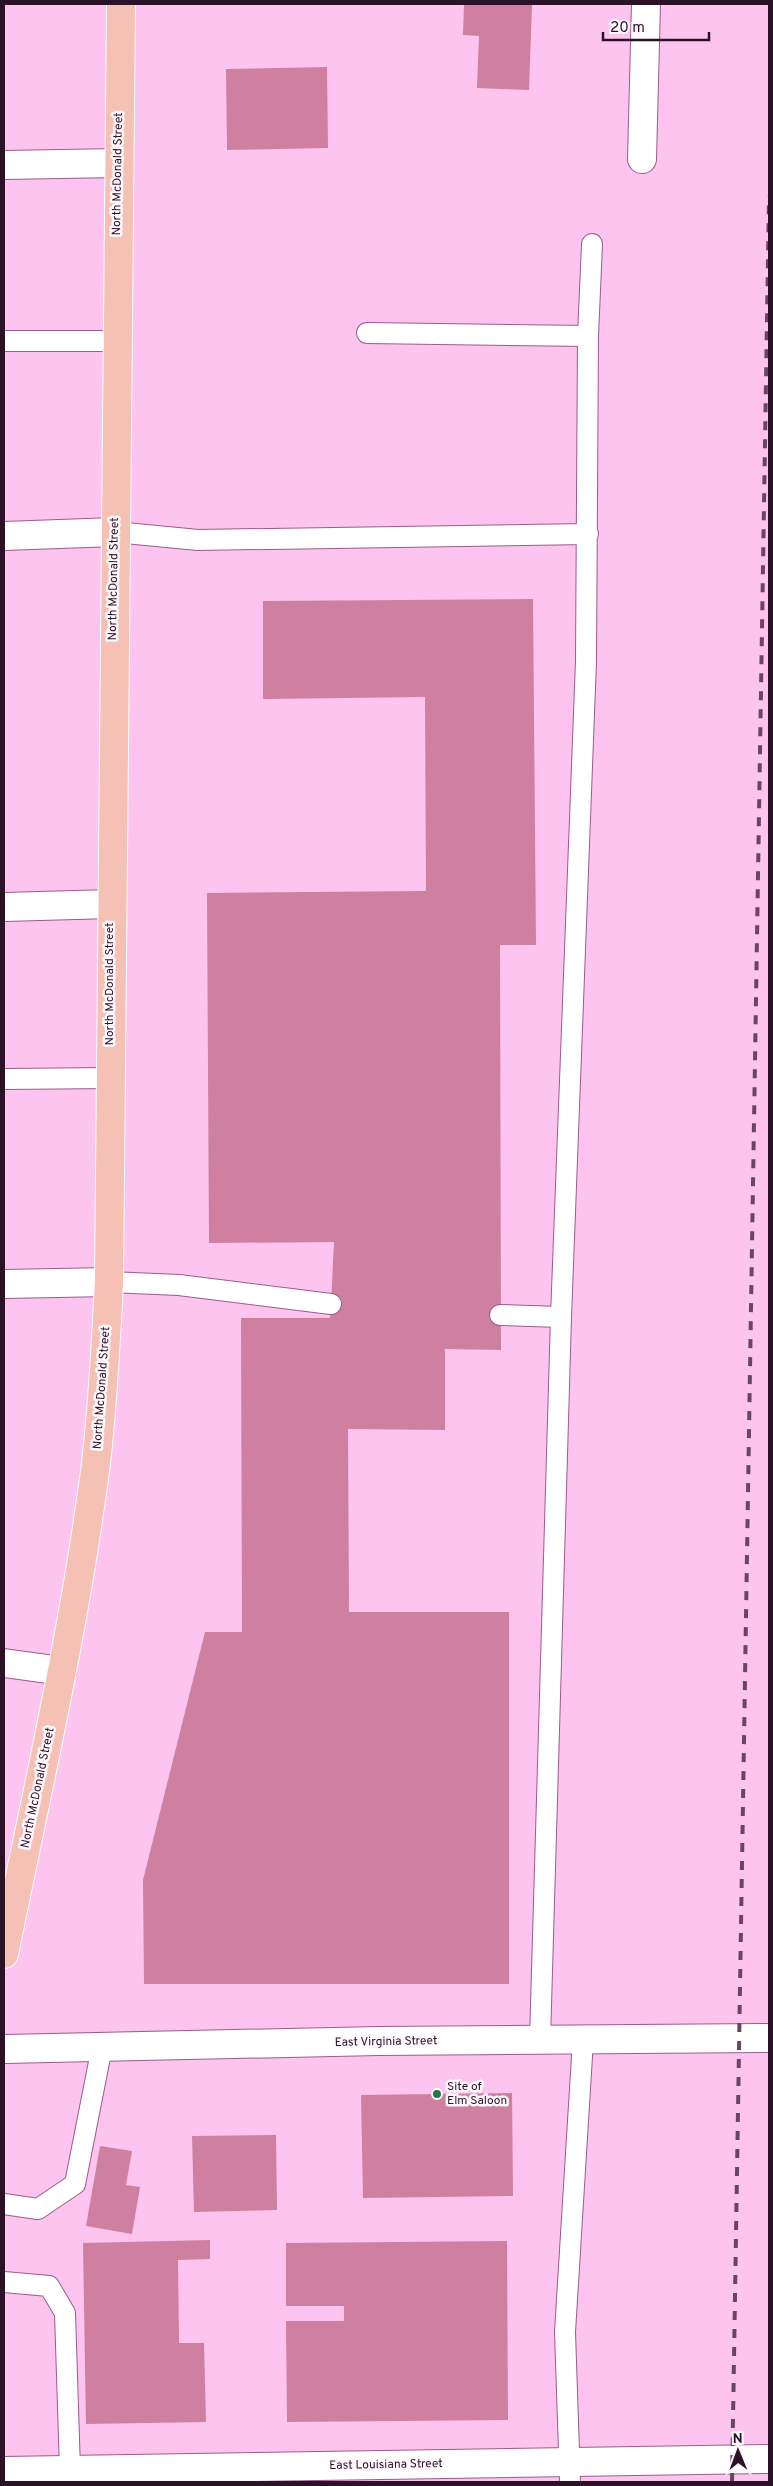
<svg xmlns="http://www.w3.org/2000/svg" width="773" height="2486" font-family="Overpass,sans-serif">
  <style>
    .building { fill: #cf7f9f }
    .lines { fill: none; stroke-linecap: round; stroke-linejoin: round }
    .lane-casing { stroke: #9a5c8e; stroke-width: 22 }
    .street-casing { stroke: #9a5c8e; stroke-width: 30 }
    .primary-casing { stroke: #fff; stroke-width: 30 }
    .lane { stroke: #fff; stroke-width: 20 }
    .street { stroke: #fff; stroke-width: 28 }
    .primary { stroke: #f4c1b4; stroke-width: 28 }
    .rail { stroke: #684662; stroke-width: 4; stroke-dasharray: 9 9; stroke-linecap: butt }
    .poi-dot { fill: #257748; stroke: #fef7fc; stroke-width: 2 }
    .labels { text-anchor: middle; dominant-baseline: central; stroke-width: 5; stroke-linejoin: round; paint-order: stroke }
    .street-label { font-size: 12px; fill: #2b1227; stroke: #fef7fc }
    .poi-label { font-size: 12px; fill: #2b1227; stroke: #fef7fc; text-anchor: start }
  </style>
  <rect width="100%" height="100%" fill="#fcc4ef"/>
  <!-- building -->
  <path class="building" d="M464,4L532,5L529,90L477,88L479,36L463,35Z
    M327,67L328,148L227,150L226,69Z
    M533,599L536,945H500L501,1350L445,1349V1430L348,1429L349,1612H509V1984H144L143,1880L205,1632H242L241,1318H330L331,1304L334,1242L209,1243L207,893L426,891L425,697L263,699V601Z
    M512,2093L513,2196L363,2198L361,2095Z
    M276,2135L277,2210L194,2212L192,2136Z
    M100,2146L132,2151L126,2185L140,2187L132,2234L86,2226Z
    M210,2240V2259L178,2260L179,2343H204L206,2422L86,2424L83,2243Z
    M507,2241L508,2420L287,2422L286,2321H344V2306H286V2243Z"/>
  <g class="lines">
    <!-- lane casing -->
    <g class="lane-casing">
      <path id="lane" d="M367,333L588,336
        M4,341H116
        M115,532L198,540L588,534
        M4,1079L110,1078
        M109,1282L179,1285L331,1304
        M500,1315L561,1317
        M540,2040L561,1317L586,661L588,336L592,244
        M4,2204L38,2209L75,2184L102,2047
        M4,2282L49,2286L65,2313L70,2470
        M570,2482L565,2332L583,2040"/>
    </g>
    <!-- street casing -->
    <g class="street-casing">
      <path id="street" d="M642,159L646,4
        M4,165L118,163
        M4,536L115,532
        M4,907L111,904
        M4,1284L109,1282
        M4,1663L62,1671
        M4,2049L378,2041L769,2038
        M4,2471L769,2459"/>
    </g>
    <!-- primary casing -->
    <g class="primary-casing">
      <path id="primary" d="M4,1954C37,1791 75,1628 96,1463C103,1403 106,1342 109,1282L121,4"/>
    </g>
    <!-- lane -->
    <use href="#lane" class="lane"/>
    <!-- street -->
    <use href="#street" class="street"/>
    <!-- primary -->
    <use href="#primary" class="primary"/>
    <!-- rail -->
    <path class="rail" d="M732,2482L769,196"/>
  </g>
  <!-- markers -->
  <circle class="poi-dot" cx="437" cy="2094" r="5"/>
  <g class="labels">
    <!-- street labels -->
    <g class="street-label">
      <text transform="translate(118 174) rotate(-89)">North McDonald Street</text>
      <text transform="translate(114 579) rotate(-89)">North McDonald Street</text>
      <text transform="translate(110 984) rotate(-90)">North McDonald Street</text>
      <text transform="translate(102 1388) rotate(-86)">North McDonald Street</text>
      <text transform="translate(38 1788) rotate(-78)">North McDonald Street</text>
      <text transform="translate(386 2042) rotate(-1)">East Virginia Street</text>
      <text transform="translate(386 2465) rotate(-1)">East Louisiana Street</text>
    </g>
    <!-- poi labels -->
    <g class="poi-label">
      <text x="447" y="2087">Site of<tspan x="447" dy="14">Elm Saloon</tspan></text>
    </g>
  </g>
  <!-- border -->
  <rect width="773" height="2486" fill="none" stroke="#2b1227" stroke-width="10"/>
  <!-- north arrow -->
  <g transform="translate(738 2451) rotate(359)" stroke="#fef7fc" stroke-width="4" paint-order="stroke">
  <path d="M0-4L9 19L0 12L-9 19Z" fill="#2b1227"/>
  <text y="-8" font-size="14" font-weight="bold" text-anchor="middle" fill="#2b1227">N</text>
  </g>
  <!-- scale -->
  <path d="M603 32v8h106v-8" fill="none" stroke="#2b1227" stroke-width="2.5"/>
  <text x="610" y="32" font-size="15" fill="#2b1227" stroke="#fef7fc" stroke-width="4" paint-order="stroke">20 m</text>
</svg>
